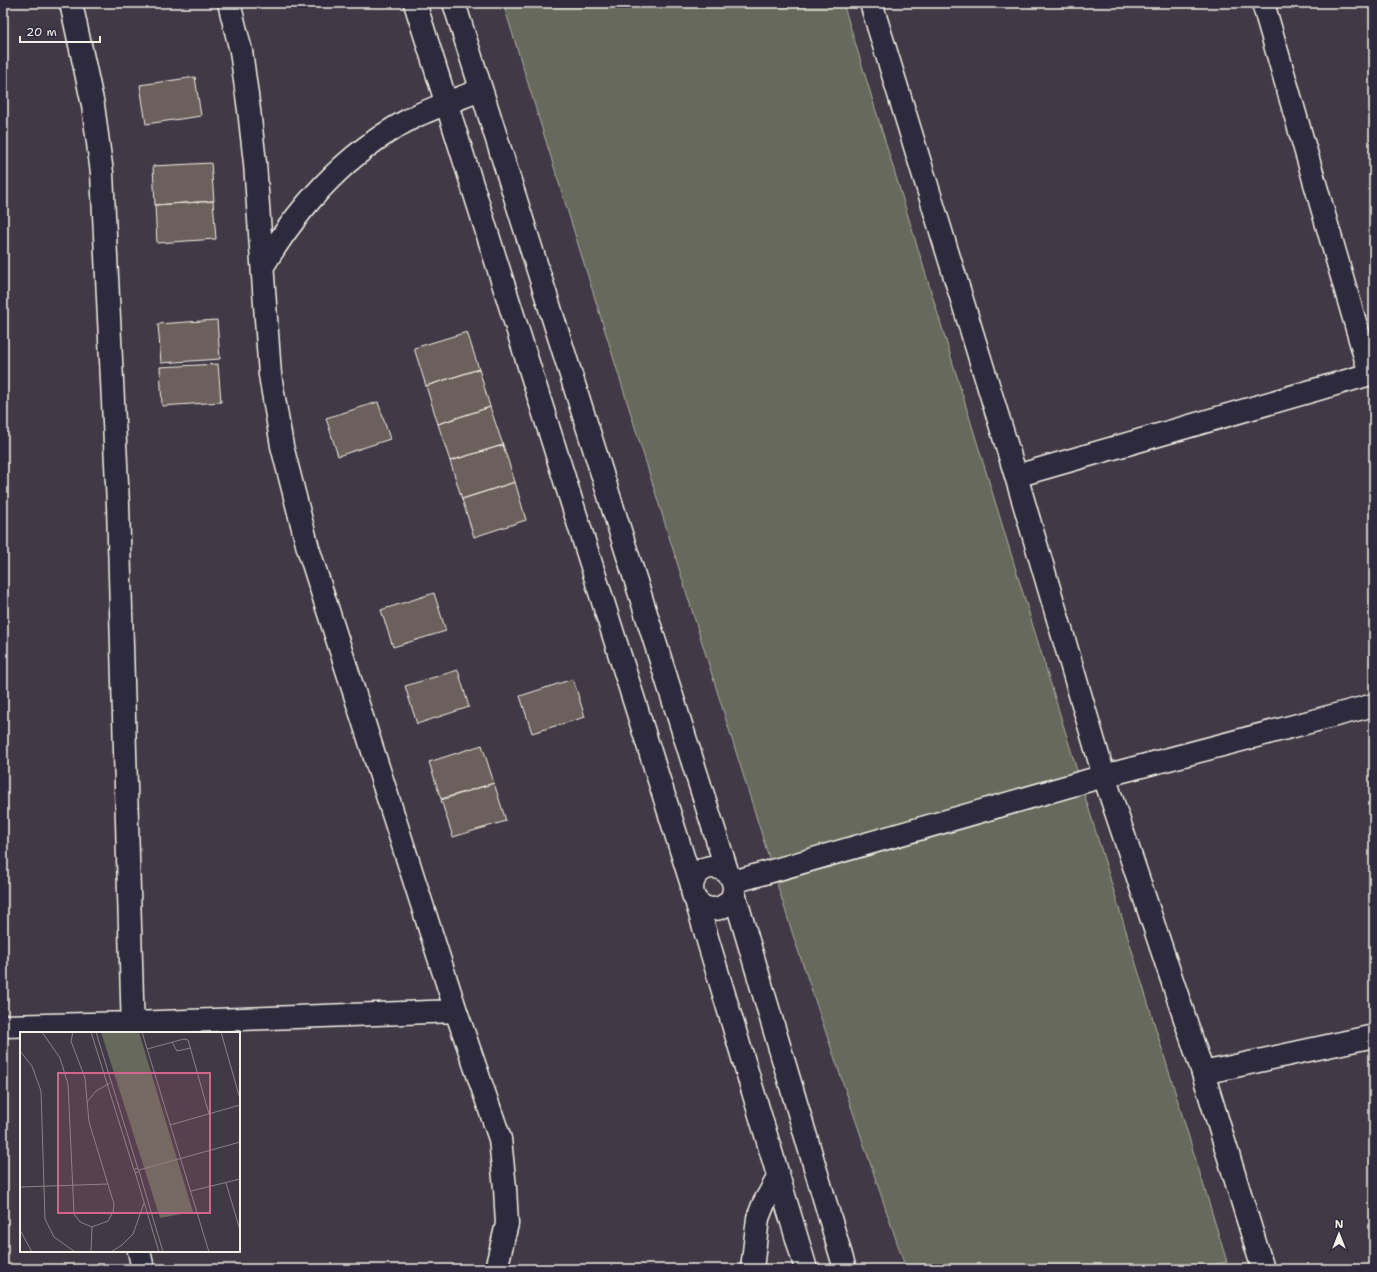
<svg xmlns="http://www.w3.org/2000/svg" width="1377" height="1272" font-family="'Shantell Sans',sans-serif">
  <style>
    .green { fill: #66695b; stroke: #adada2 }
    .building { fill: #6c605b; stroke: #f4f1e8 }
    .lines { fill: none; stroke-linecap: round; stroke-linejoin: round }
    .minor-casing { stroke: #f4f1e8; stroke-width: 25 }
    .tertiary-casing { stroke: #f4f1e8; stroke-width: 25 }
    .minor { stroke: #2f2a3d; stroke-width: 22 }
    .tertiary { stroke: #2f2a3d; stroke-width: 22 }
    .inset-road { fill: none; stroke: #898387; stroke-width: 1 }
    .view { fill: #d4648c; fill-opacity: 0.15; stroke: #d4648c; stroke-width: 2 }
    .inset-edge { fill: none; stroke: #f4f1e8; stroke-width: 2 }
  </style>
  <rect width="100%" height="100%" fill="#413a46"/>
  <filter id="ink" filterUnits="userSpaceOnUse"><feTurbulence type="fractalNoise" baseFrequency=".025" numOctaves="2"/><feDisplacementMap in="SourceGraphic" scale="8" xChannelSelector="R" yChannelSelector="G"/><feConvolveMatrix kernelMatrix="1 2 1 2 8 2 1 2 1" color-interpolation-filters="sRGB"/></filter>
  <g filter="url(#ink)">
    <!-- green -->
    <path class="green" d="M503,3H843L1227,1262L1190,1269H906L793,935Z"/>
    <!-- building -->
    <path class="building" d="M195,77L201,116L146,124L140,85Z
      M211,163L214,201L155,205L153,166Z
      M213,201L216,239L157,243L155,205Z
      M217,320L220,359L161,363L158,324Z
      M467,332L479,369L426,386L414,348Z
      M218,364L221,402L162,406L160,367Z
      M479,369L490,407L438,424L426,386Z
      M378,402L390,439L338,456L326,418Z
      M490,407L503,445L450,461L438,424Z
      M503,445L515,482L462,499L450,461Z
      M515,482L526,520L474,537L462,499Z
      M434,593L446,631L393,647L381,610Z
      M458,670L469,707L417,724L405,686Z
      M573,679L585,717L532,733L520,696Z
      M482,745L494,783L441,799L429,762Z
      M494,783L506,821L453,837L441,800Z"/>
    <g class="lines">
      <!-- minor casing -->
      <g class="minor-casing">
        <path id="minor" d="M71,3L93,105L102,173L118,505L133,1033
          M229,3L241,51L249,110L255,163L270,375L282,446L308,548L456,1011L500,1139L505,1188L507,1224L496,1269
          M1263,3L1370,374
          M263,266C301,203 351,148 418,115C439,106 460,98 480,90
          M1016,476L1374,373
          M3,1026L133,1023L456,1011
          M1203,1073L1374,1036
          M139,1251L143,1269
          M752,1269L758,1218L764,1203L778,1178"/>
      </g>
      <!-- tertiary casing -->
      <g class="tertiary-casing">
        <path id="tertiary" d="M415,3L691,882
          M454,3L727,871
          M871,3L1016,476L1104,776L1203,1073L1263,1269
          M692 888a21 21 0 1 1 42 0a21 21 0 1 1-42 0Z
          M733,882L1104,776L1374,705
          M734,893L845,1269
          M697,904L806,1269"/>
      </g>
      <!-- minor -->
      <use href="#minor" class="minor"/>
      <!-- tertiary -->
      <use href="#tertiary" class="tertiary"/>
    </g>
  </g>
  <!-- overview -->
  <g transform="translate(20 1032)">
    <rect width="220" height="220" fill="#413a46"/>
    <path d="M81,0H119L173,180L140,186Z" fill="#66695b"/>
    <path class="inset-road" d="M22,0L40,26L48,52L54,182L60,190L72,195L88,189L93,180L94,172L69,90L65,46L51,9L53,0M71,0L114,138M76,0L118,137M122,0L189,220M201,0L220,67M152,10L157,19L171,16M127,17L164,7L168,8L189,82M0,19L12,34L21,59L25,187L34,205L55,220M67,70L76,59L90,51M150,93L220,73M119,138L117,141L114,139L116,136L119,138L220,110M119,139L143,220M115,140L139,220M206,151L220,198M0,155L88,152M171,159L220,147M0,198L12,220M71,220L72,195M91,220L102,213L113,202L124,171"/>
    <path class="view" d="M38,41H190V181H38Z"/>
    <rect width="220" height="220" class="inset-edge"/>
  </g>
  <!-- margin -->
  <rect width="1377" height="1272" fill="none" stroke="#2f2a3d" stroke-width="16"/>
  <rect x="8" y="8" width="1361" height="1256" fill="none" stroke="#f4f1e8" stroke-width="1.5" filter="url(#ink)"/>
  <!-- north arrow -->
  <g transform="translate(1339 1234)" stroke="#2f2a3d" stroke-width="3" paint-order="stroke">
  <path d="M0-3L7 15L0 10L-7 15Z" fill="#f4f1e8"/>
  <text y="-6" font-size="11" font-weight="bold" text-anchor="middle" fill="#f4f1e8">N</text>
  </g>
  <!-- scale -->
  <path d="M20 36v6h80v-6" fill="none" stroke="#f4f1e8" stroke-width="2"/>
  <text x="26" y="36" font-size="12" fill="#f4f1e8" stroke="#2f2a3d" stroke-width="3" paint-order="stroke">20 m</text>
</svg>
